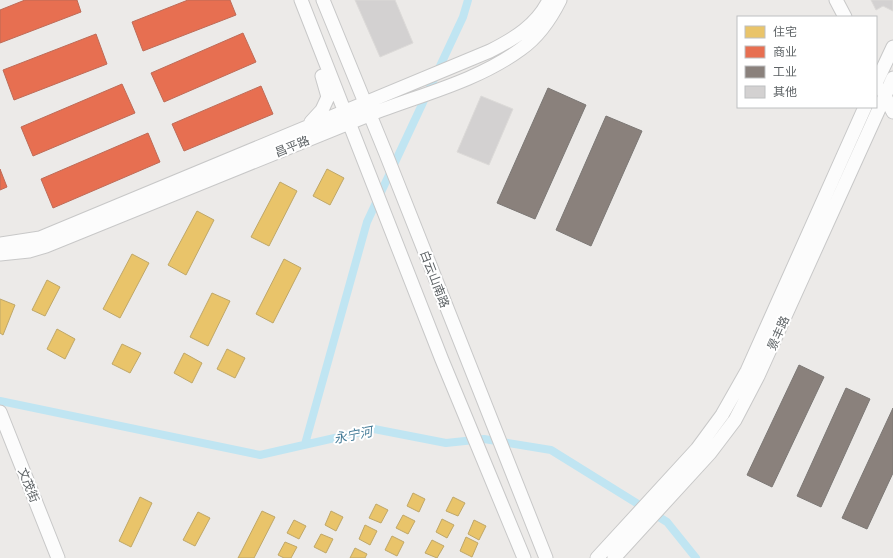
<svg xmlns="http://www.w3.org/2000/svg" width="893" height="558" font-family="'PT Sans Narrow','Noto Sans SC',sans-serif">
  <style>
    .homes { fill: #e9c46a; stroke: #bfa768 }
    .shops { fill: #e76f51; stroke: #be6b57 }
    .industry { fill: #8a817c; stroke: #7c7875 }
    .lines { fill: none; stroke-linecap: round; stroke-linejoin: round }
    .canal { stroke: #c0e5f2; stroke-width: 8 }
    .building { fill: #d3d1d1; stroke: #dcdad8 }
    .secondary-casing { stroke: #c8c8c8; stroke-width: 15 }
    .secondary { stroke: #fcfcfc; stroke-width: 13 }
    .labels { text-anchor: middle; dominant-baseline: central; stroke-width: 4; stroke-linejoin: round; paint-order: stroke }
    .street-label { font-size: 12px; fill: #5d6265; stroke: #fff }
    .water-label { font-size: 13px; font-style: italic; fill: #447b97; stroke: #fff }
  </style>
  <rect width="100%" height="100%" fill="#eceae8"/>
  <!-- homes -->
  <path class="homes" d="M327,169L344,178L330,205L313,196Z
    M280,182L297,191L269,246L251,237Z
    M197,211L214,220L186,275L168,265Z
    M132,254L149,263L120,318L103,309Z
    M284,259L301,268L273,323L256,314Z
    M47,280L60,287L45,316L32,310Z
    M212,293L230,301L208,346L190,337Z
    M0,299L15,305L3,335L0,333Z
    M57,329L75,339L65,359L47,349Z
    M122,344L141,353L130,373L112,364Z
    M227,349L245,358L235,378L217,369Z
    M184,353L202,363L192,383L174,373Z
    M413,493L425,499L419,512L407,506Z
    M140,497L152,503L131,547L119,541Z
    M453,497L465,503L458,516L446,511Z
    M376,504L388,510L381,523L369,518Z
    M262,511L275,517L254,558H238Z
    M331,511L343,517L336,531L325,525Z
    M198,512L210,518L195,546L183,540Z
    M403,515L415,521L408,534L396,528Z
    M442,519L454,525L447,538L436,532Z
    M294,520L306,526L299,539L287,533Z
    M474,520L486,526L479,540L468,534Z
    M365,525L377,531L370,545L359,539Z
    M321,534L333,539L326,553L314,547Z
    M392,536L404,542L397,556L385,550Z
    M466,537L478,543L472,557L460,551Z
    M432,540L444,546L437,558L425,553Z
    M285,542L297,547L291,558H284L278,555Z
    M355,548L367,554L365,558H350Z"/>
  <!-- shops -->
  <path class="shops" d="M25,0H77L81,12L0,43V10Z
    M188,0H230L236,15L143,51L132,22Z
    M243,33L256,62L164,102L151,73Z
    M96,34L107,64L14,100L3,70Z
    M122,84L135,113L33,156L21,127Z
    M261,86L273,114L184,151L172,124Z
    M148,133L160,162L53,208L41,179Z
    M0,169L7,187L0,190Z"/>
  <!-- industry -->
  <path class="industry" d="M548,88L586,105L535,219L497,203Z
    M606,116L642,131L591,246L556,230Z
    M799,365L824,377L772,487L747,475Z
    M846,388L870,399L821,507L797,496Z
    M893,408V473L867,529L842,518Z"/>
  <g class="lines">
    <!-- canal -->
    <path class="canal" d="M0,401L260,455L374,429L446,443L484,439L551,450L667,522L696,558
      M305,444L367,222L463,17L468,0"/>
  </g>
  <!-- building -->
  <path class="building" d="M355,0H395L413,43L380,57Z
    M871,0H893V11L883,6L876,10Z
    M481,96L513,109L489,165L457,152Z"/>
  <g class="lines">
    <!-- secondary casing -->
    <g class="secondary-casing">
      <path id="secondary" d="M301,0L442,360L524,558
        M323,0L386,154L546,558
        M836,0L845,17
        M876,83L893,47
        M882,90L893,112
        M311,122L322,110L328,97L322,76
        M0,244L40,238L490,51C514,39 537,25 549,0
        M0,254L29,251L46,246C154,202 261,159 369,115C419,95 476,82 521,49C538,37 551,18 560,0
        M0,412L58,558
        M597,558L697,449L722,415L747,371L865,107
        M614,558L710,453L735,420L758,376L893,78"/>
    </g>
    <!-- secondary -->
    <use href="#secondary" class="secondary"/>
  </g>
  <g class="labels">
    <!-- street labels -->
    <g class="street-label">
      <text transform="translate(292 146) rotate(-22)">昌平路</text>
      <text transform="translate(435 279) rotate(69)">白云山南路</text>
      <text transform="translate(778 333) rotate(-66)">景丰路</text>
      <text transform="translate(29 485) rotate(68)">文茂街</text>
    </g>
    <!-- water labels -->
    <g class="water-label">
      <text transform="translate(353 435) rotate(-11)">永宁河</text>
    </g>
  </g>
  <!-- legend -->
  <rect x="737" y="16" width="140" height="92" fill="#ffffff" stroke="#bec0c1"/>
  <rect x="745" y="26" width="20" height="12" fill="#e9c46a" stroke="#bec0c1"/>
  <text x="773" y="36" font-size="12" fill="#5d6265">住宅</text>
  <rect x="745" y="46" width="20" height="12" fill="#e76f51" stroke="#bec0c1"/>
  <text x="773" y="56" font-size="12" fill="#5d6265">商业</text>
  <rect x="745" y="66" width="20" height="12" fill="#8a817c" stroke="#bec0c1"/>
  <text x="773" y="76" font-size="12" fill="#5d6265">工业</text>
  <rect x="745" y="86" width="20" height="12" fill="#d3d1d1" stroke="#bec0c1"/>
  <text x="773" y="96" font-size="12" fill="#5d6265">其他</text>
</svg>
